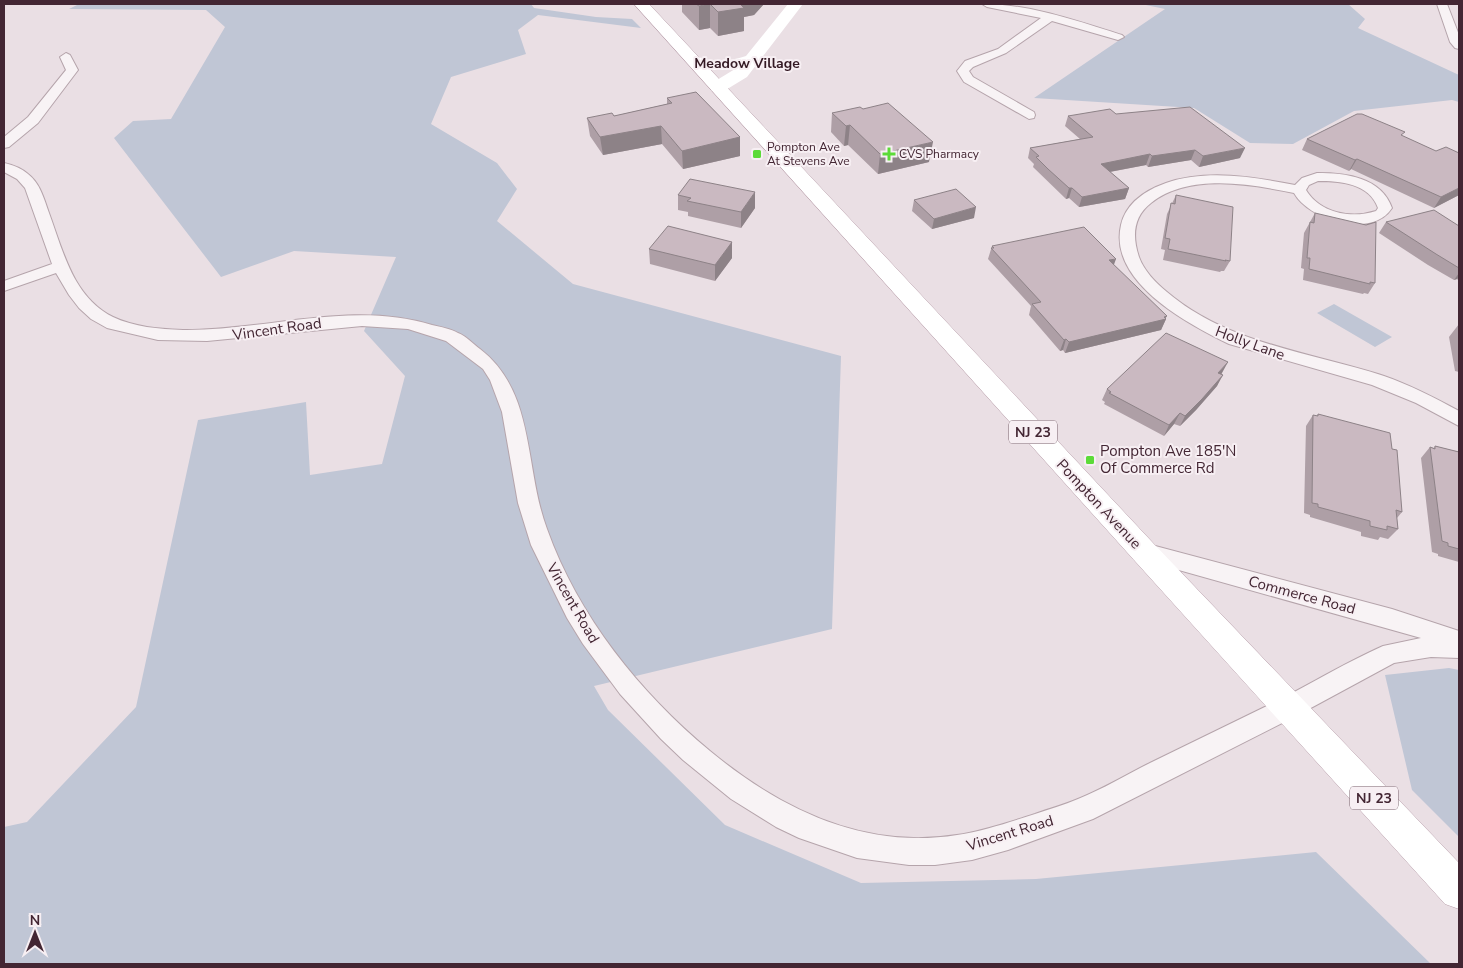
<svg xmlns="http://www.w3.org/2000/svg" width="1463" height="968" font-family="'Nunito Sans',sans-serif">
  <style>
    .green { fill: #c0c6d5 }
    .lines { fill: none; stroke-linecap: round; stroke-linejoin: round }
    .minor-casing { stroke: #b5a4ab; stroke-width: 2 }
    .primary-casing { stroke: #b79da9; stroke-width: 1 }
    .minor { fill: #f8f3f5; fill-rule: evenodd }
    .secondary { fill: #fff; fill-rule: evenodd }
    .primary { fill: #fff; fill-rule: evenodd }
    .wall { fill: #ae9fa6 }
    .shaded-wall { fill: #8d8287 }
    .building { fill: #cab9c1; stroke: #8d8287 }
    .poi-dot { fill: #5cdb38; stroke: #f7eff3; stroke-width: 2 }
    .labels { text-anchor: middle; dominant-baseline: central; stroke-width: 4; stroke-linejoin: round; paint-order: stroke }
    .far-poi-label { font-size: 12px; fill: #432633; stroke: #f7eff3; text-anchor: start }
    .far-neighbourhood-label { font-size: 14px; font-weight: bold; fill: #341924; stroke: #f7eff3 }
    .shield { fill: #f7eff3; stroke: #79626d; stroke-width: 1 }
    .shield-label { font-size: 14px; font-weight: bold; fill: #432633 }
    .street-label { font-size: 15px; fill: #432633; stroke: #f7eff3 }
    .poi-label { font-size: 15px; fill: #432633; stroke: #f7eff3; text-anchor: start }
  </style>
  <rect width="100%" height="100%" fill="#eadfe4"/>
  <!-- green -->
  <path class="green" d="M79,4H531L534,8L596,17L632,19L641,28L538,15L518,30L526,54L451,77L431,124L497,163L517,189L497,221L573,284L841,356L832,629L594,686L608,710L725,825L861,883L1036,879L1316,852L1431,964H4V827L27,822L136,707L198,420L306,402L310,475L382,464L405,376L364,331L396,257L294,251L221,277L114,138L133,121L171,119L225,27L206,10L69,9Z
    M1141,4H1348L1365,19L1358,28L1459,75V102L1452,100L1354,111L1293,144L1250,143L1194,108L1034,98L1165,9Z
    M1334,304L1392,337L1375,347L1317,313Z
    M1449,668L1459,670V837L1412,790L1385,675Z"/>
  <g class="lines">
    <!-- minor casing -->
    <g class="minor-casing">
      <path id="minor" d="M982,4C1030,4 1077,21 1122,35L1124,37L1118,40L1052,21L1006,53L973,67L969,71L973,77L1034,112L1035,115L1034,118L1029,119L964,82L957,71L965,61L998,49L1041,18L987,7Z
        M1437,4H1447L1459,35V49L1455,48L1450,42Z
        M66,53L70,55L78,70L38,123L9,147L4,148V137L28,117L66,70L60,57Z
        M4,163C13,165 21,168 28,174C40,183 44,199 49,213C63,251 73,297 113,317C134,327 159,329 183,330C265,331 352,300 432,325C441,327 451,329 458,333C466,336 473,344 480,349C536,392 524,468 547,529C578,616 640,693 710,751C780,809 864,850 957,835C984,831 1010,822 1035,814C1049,809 1064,805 1078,799C1103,789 1126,775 1150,763C1193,742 1236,721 1279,700C1314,682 1347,662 1383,646L1421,638L1136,558L1133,552L1136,546L1144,543L1392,609L1459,631V658L1431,657L1394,663L1296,716L1093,819L1008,850L972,860L935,865H909L857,858L799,838L776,827L731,799L683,760L661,739L620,694L583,644L567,618L531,545L518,503L502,412L490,380L483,369L446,341L408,329L362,326L207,341L158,340L107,328L91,319L79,308L69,295L56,273L4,291V281L52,264L25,188L17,179L4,172Z
        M1317,173C1346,173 1381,177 1392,208C1372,239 1310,221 1294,193C1250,184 1189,173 1151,203C1133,217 1132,236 1139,257C1144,271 1156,283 1167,292C1228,344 1310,352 1384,376C1410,385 1435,398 1459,411V426L1416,403L1372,385L1229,344C1188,324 1108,282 1121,225C1126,203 1146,190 1166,183C1207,169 1254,177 1295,185L1302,178ZM1318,181C1340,181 1369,183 1378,208L1376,211C1351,219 1320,213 1306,190L1309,185Z"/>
    </g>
    <!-- primary casing -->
    <g class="primary-casing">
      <path id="primary" d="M634,4H649L1154,544L1459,863V909L1445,904L1134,560Z"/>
    </g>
    <!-- minor -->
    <use href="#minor" class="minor"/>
    <!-- secondary -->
    <path class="secondary" d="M788,4H803L747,77L724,91H712L710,87L712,83L735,69C723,71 693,71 685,60L687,57C695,55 700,58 708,60C721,62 734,60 746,56Z"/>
    <!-- primary -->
    <use href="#primary" class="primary"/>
  </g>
  <!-- wall -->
  <path class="wall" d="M682,4H764L754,15L744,17V31L718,36L710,28L699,30L682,12Z
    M667,98L740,137V156L683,169L662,144L603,155L590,136L587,118L614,116L667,104Z
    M863,109L929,162L878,174L848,145L844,146L831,132L832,113Z
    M1116,114L1240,158L1199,167L1191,160L1148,167L1146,165L1110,172L1129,188L1125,199L1079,207L1069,198L1066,199L1033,167L1034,164L1028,158L1030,148L1080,139L1065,126L1068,116Z
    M1403,136L1459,195L1434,208L1351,169L1349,171L1302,150L1307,139Z
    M678,195L755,208L741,228L688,216V212L678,210Z
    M1176,195L1230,261L1224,271H1221L1220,272L1163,260L1165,250L1161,249L1167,214Z
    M914,200L974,218L932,229L912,211Z
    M1315,213L1375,283L1368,294L1364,293L1363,294L1303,280L1304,269L1301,268L1304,233Z
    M1386,222L1459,226V281L1457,279L1454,280L1428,265L1379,233Z
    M732,242V258L715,281L650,264L649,249Z
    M992,246L1114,265L1166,319L1161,330L1065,353L1063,350L1060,351L1029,315L1031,306L988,259Z
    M1459,324V372L1455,371L1449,337Z
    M1222,373L1217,386L1196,410L1180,426L1174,424L1164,436L1104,404L1105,402L1102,400L1107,389Z
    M1318,414L1392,449L1402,512L1397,518L1398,529L1388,539L1380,537L1378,540L1361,536V532L1310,517V515L1304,513L1306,426L1313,415L1317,416Z
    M1435,446L1459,452V562L1438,556V554L1432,552L1421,458L1430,447L1434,448Z"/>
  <!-- shaded-wall -->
  <path class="shaded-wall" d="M710,4V28L699,30V6Z
    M732,4H764L754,15L744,17V31L718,36V12Z
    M850,125L848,145L844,146L846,126Z
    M661,126L662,144L603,155L600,137Z
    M740,137V156L683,169L682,151Z
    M933,142L929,162L878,174L880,154Z
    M1245,148L1240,158L1199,167L1203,156Z
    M1195,150L1191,160L1148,167L1152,156Z
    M1150,154L1146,165L1098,174L1101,164Z
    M1357,159L1351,169L1349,171L1355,160Z
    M1069,188H1072L1069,198L1066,199Z
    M1129,188L1125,199L1079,207L1082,197Z
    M1459,188V195L1434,208L1441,197Z
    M755,192V208L741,228V212Z
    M976,207L974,218L932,229L934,219Z
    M732,242V258L715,281V265Z
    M1116,259L1112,270L1109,260Z
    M1459,273V277L1457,279L1454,280Z
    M1167,316L1165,319H1166L1161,330L1065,353L1069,342Z
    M1066,339L1063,350L1060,351L1064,340Z
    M1228,362L1222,373L1212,384L1218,373Z
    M1223,375L1217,386L1196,410L1180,426L1185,416Z
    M1180,413L1174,424L1164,436L1169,425Z"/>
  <!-- building -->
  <path class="building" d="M696,4H740L744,8L718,12L710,4L699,6Z
    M696,92L740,137L682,151L661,126L600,137L587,118L612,113L614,116L672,103L667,98Z
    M888,103L933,142L880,154L850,125L846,126L832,113L860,107L863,109Z
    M1190,107L1245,148L1203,156L1195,150L1152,156L1150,154L1101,164L1129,188L1082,197L1072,188H1069L1048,169L1036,157L1039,156L1030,148L1093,137L1068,116L1110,109L1116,114Z
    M1357,114H1362L1405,132L1401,135L1436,151L1446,147L1459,153V188L1441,197L1357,159L1355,160L1307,139Z
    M690,179L755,192L741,212L687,201L691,198L678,195Z
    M956,189L976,207L934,219L914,200Z
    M1176,195L1233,207L1230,261L1225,260L1226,261L1168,249L1170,239L1165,238L1171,203L1175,204Z
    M1434,210L1459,226V268L1436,254L1386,222Z
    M1315,213L1366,225L1376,222L1375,283L1370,282V284L1309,269L1310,258H1307L1310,222L1314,223Z
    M668,226L732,242L715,265L649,249Z
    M1084,227L1116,259L1109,260L1167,316L1164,317L1166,319L1069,342L1066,339L1064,340L1032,304L1041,302L991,248H994L992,246Z
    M1166,333L1228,362L1218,373L1223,375L1202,399L1185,416L1180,413L1169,425L1109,393L1111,392L1107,389Z
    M1318,414L1390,433L1392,449L1397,450L1402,512L1396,510L1398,529L1387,526V530L1370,526V521L1318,507V504L1312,503L1313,415L1318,416Z
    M1435,446L1459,452V549L1448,546V543L1442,541L1430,447L1435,449Z"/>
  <!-- markers -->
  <g class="poi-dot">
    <rect x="752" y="149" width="10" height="10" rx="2.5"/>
    <path d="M886.5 146.5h5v5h5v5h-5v5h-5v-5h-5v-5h5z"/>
    <rect x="1085" y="455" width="10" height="10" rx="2.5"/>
  </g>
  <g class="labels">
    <!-- far-poi labels -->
    <g class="far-poi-label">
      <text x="767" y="147">Pompton Ave<tspan x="767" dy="14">At Stevens Ave</tspan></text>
      <text x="899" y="154">CVS Pharmacy</text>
    </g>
    <!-- far-neighbourhood labels -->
    <g class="far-neighbourhood-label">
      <text x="747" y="63">Meadow Village</text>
    </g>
    <!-- shield labels -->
    <g class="shield">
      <rect x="1009" y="420.5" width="48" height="23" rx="4"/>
      <rect x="1350" y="786.5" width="48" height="23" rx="4"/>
    </g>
    <g class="shield-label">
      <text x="1033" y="432">NJ 23</text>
      <text x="1374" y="798">NJ 23</text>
    </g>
    <!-- street labels -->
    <g class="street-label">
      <text transform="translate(277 329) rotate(-8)">Vincent Road</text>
      <text transform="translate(1250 343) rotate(20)">Holly Lane</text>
      <text transform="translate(1099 504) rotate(47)">Pompton Avenue</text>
      <text transform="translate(1302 595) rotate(15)">Commerce Road</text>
      <text transform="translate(573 603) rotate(60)">Vincent Road</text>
      <text transform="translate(1010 833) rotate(-17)">Vincent Road</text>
    </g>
    <!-- poi labels -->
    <g class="poi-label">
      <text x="1100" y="451">Pompton Ave 185'N<tspan x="1100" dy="17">Of Commerce Rd</tspan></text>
    </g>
  </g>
  <!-- border -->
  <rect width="1463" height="968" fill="none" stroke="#432633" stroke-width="10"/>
  <!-- north arrow -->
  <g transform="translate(35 933)" stroke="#f7eff3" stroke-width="4" paint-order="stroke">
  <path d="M0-4L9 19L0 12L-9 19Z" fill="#432633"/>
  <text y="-8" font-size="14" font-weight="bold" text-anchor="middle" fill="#432633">N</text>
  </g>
</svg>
